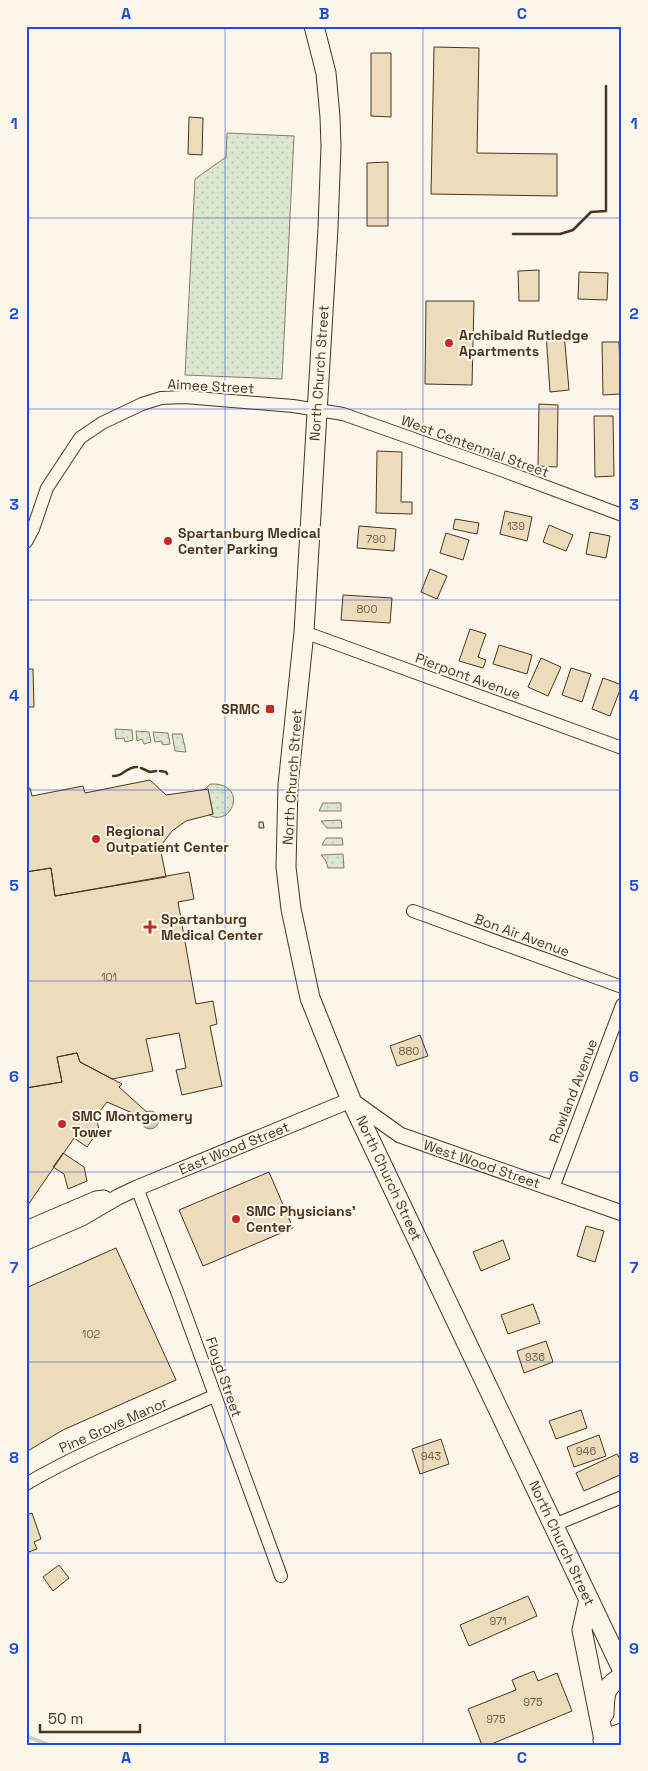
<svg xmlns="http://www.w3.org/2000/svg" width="648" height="1771" font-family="'Space Grotesk',sans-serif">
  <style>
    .green { fill: url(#green-dots); stroke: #887966 }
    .water { fill: url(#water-rules); stroke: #887966 }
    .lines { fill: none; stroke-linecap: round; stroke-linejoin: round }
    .stream { stroke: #c9cecd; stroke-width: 4 }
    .building { fill: #ecdcbc; stroke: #4a3520 }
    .minor-casing { stroke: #4a3520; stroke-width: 14 }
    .tertiary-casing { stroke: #4a3520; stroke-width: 17 }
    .primary-casing { stroke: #4a3520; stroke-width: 21 }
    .minor { stroke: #fbf6e9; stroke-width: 12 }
    .tertiary { stroke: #fbf6e9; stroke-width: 15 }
    .primary { stroke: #fbf6e9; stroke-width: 19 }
    .wall { stroke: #4a3520; stroke-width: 2.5 }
    .grid { fill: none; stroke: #1d4ed8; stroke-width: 1; stroke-opacity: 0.55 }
    .poi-dot { fill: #c62828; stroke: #fbf6e9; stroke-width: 2 }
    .labels { text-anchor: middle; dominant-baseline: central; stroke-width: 4; stroke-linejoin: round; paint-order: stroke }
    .number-label { font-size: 11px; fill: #725f47 }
    .poi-label { font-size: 14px; font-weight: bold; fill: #4a3520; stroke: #fbf6e9; text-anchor: start }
    .street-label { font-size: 14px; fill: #4a3520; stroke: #fbf6e9 }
    .neatline { fill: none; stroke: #1d4ed8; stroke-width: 2 }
    .grid-label { font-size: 16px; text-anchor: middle; font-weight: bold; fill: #1d4ed8 }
  </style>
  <defs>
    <pattern id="green-dots" width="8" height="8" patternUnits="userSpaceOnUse" patternTransform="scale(1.25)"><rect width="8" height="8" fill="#dce7d0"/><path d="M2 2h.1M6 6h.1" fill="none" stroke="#bec7b2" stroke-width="1.8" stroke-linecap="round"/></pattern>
    <pattern id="water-rules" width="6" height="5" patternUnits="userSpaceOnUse" patternTransform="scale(1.25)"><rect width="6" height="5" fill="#c9cecd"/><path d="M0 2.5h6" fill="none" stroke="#a5a8a6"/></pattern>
  </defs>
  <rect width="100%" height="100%" fill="#fbf6e9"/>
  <!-- green -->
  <path class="green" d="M227,133L294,136L282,379L185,375L195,179L226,157Z
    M115,729L132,730L133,740L125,742L124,738L116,739Z
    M136,731L149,732L151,742L144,744L142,739L137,741Z
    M153,732L168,733L170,744L163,745L161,741L155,742Z
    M172,734H182L186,752L175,751Z
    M210,784C249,782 233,828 209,815L213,814L208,790H204Z
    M323,803H341V811H319Z
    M341,820L342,828H327L321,821Z
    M326,838H342L343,845H322Z
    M343,854L344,868H328L326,861L321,855Z"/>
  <!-- water -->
  <path class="water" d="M141 1120a9 9 0 1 1 18 0a9 9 0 1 1-18 0Z"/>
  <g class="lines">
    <!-- stream -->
    <path class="stream" d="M26,1736L49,1745"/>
  </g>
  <!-- building -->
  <path class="building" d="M434,47L479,48L477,153L557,154V196L431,194Z
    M371,53H391V117L371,116Z
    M189,117L203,118L202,155L188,154Z
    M388,162V226H367V163Z
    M539,270V301H519L518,271Z
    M579,272L608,273L607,300L578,299Z
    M426,301H474L472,385L425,384Z
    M564,333L569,390L550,392L546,334Z
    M602,342H619L621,394L603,395Z
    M539,404L558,405L557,467L538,466Z
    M594,416H613L614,476L595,477Z
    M377,451L402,452L401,502H412V514L376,513Z
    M505,511L532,517L527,541L500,534Z
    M455,519L479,523L477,534L453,529Z
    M549,525L573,535L566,551L543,542Z
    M359,526L396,529L394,551L357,548Z
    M590,532L610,536L606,558L586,554Z
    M446,533L469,540L463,560L440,553Z
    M430,569L447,576L437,599L421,592Z
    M343,595L392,598L390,623L341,620Z
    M470,629L486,634L478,657L486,660L483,668L459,661Z
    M499,645L532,655L527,674L493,664Z
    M541,658L561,667L548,696L528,687Z
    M571,668L591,674L582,702L562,695Z
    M26,669H33L34,707H26Z
    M603,678L622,685L610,716L592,709Z
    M150,780L166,795L208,789L213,814L186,821L172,831L160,847L166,877L55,896L51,868L26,872V789L30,788L32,796L83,786L85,793Z
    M259,822H263L264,828H259Z
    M51,868L55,896L189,872L194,899L178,902L196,1004L213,1001L217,1024L210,1026L222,1086L182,1095L176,1070L186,1068L179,1033L146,1039L153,1071L112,1079L80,1062L77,1053L57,1057L62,1082L26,1088V872Z
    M420,1035L428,1056L397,1066L390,1046Z
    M77,1053L80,1062L122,1084L119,1087L149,1114L144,1118L107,1102L96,1116L99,1130L87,1147L74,1138L28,1205L26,1204V1088L62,1082L57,1057Z
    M63,1153L84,1167L87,1181L68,1189L64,1174L53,1167Z
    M269,1172L293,1228L203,1266L179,1210Z
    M586,1226L604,1231L595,1262L577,1256Z
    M503,1240L510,1259L481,1271L473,1252Z
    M116,1248L176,1380L63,1430L26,1452V1288Z
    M533,1304L540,1323L508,1334L501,1315Z
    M546,1341L553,1362L524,1373L517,1351Z
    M581,1410L587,1428L556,1439L549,1421Z
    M599,1435L606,1456L574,1467L567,1447Z
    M441,1439L449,1464L420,1474L412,1449Z
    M617,1454L622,1463V1474L584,1491L576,1473Z
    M32,1513L41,1539L34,1542L37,1549L26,1553V1515Z
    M59,1565L69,1578L53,1591L43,1577Z
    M528,1596L537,1616L469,1646L460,1625Z
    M534,1671L538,1681L557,1673L572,1711L489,1745H482L468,1709L516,1690L512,1680Z"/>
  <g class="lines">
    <!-- minor casing -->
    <g class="minor-casing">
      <path id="minor" d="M26,542L33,529L47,488L80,438L102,423L142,404L161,398L184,397L293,406L343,414L504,471L622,515
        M304,632L622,748
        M413,911L622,987
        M137,1188L178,1294L281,1576
        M553,1188L622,1005
        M26,1484C86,1449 151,1424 214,1396
        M554,1525L622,1497"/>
    </g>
    <!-- tertiary casing -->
    <g class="tertiary-casing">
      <path id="tertiary" d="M26,1229L96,1199L104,1198
        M26,1242L82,1218L118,1197L137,1188L351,1100L400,1135L622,1213"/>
    </g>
    <!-- primary casing -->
    <g class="primary-casing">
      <path id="primary" d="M314,26L326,73L330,117L331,146L328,228L304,632L288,785L286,867L291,909L310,998L351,1100L622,1669
        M589,1599L582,1630L603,1735
        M604,1714C605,1695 603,1687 622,1677
        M603,1740L622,1733"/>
    </g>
    <!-- minor -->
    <use href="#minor" class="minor"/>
    <!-- tertiary -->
    <use href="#tertiary" class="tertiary"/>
    <!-- primary -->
    <use href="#primary" class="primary"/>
    <!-- wall -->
    <path class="wall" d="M513,234H560L573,230L591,212L606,211V86
      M141,768L150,772L156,771
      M160,771L166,772L167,774
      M113,776C123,777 125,767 137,767"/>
  </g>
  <!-- grid -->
  <path class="grid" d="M225,26V1745M423,26V1745M26,218H622M26,409H622M26,600H622M26,790H622M26,981H622M26,1172H622M26,1362H622M26,1553H622"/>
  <!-- markers -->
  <g class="poi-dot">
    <circle cx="449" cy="343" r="5"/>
    <circle cx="168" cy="541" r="5"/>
    <rect x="265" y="704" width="10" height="10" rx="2.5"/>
    <circle cx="96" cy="839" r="5"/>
    <path d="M147.5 919.5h5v5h5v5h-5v5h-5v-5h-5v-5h5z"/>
    <circle cx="62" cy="1124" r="5"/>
    <circle cx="236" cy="1219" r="5"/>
  </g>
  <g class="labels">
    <!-- number labels -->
    <g class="number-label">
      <text x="516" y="526">139</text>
      <text x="376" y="539">790</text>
      <text x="367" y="609">800</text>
      <text x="109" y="977">101</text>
      <text x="409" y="1051">880</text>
      <text x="91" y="1334">102</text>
      <text x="535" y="1357">936</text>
      <text x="586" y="1451">946</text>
      <text x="431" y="1456">943</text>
      <text x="498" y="1621">971</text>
      <text x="533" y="1702">975</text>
      <text x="496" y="1719">975</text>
    </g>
    <!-- poi labels -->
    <g class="poi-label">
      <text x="459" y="335">Archibald Rutledge<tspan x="459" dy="16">Apartments</tspan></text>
      <text x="178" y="533">Spartanburg Medical<tspan x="178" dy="16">Center Parking</tspan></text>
      <text x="260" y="709" text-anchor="end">SRMC</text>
      <text x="106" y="831">Regional<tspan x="106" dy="16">Outpatient Center</tspan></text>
      <text x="161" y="919">Spartanburg<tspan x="161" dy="16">Medical Center</tspan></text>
      <text x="72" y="1116">SMC Montgomery<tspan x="72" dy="16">Tower</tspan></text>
      <text x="246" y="1211">SMC Physicians'<tspan x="246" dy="16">Center</tspan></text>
    </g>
    <!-- street labels -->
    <g class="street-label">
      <text transform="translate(319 373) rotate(-86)">North Church Street</text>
      <text transform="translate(211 386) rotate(3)">Aimee Street</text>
      <text transform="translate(475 446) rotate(20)">West Centennial Street</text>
      <text transform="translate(468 676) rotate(20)">Pierpont Avenue</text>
      <text transform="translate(292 777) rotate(-86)">North Church Street</text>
      <text transform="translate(522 935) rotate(20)">Bon Air Avenue</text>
      <text transform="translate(573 1091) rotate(-69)">Rowland Avenue</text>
      <text transform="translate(234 1148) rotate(-22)">East Wood Street</text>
      <text transform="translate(482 1164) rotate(19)">West Wood Street</text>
      <text transform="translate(389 1178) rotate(65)">North Church Street</text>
      <text transform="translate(224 1377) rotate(71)">Floyd Street</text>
      <text transform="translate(113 1425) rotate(-24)">Pine Grove Manor</text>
      <text transform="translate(562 1543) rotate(65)">North Church Street</text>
    </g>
  </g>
  <!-- border -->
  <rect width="648" height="1771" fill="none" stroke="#fbf6e9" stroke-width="55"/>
  <!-- scale -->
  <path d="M40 1724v8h100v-8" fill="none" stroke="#4a3520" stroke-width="2.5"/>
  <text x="48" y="1724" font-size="15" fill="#4a3520" stroke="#fbf6e9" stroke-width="4" paint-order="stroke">50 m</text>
  <rect x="28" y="28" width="592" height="1716" class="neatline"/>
  <g class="grid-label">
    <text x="126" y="19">A</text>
    <text x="324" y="19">B</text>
    <text x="522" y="19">C</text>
    <text x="14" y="129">1</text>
    <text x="634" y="129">1</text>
    <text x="14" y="319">2</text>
    <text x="634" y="319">2</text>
    <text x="14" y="510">3</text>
    <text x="634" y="510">3</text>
    <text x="14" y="701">4</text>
    <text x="634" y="701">4</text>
    <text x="14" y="891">5</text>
    <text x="634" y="891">5</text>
    <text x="14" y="1082">6</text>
    <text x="634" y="1082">6</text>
    <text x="14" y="1273">7</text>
    <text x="634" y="1273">7</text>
    <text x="14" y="1463">8</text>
    <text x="634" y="1463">8</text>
    <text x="14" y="1654">9</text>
    <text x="634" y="1654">9</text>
    <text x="126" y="1763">A</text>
    <text x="324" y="1763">B</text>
    <text x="522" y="1763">C</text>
  </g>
</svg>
